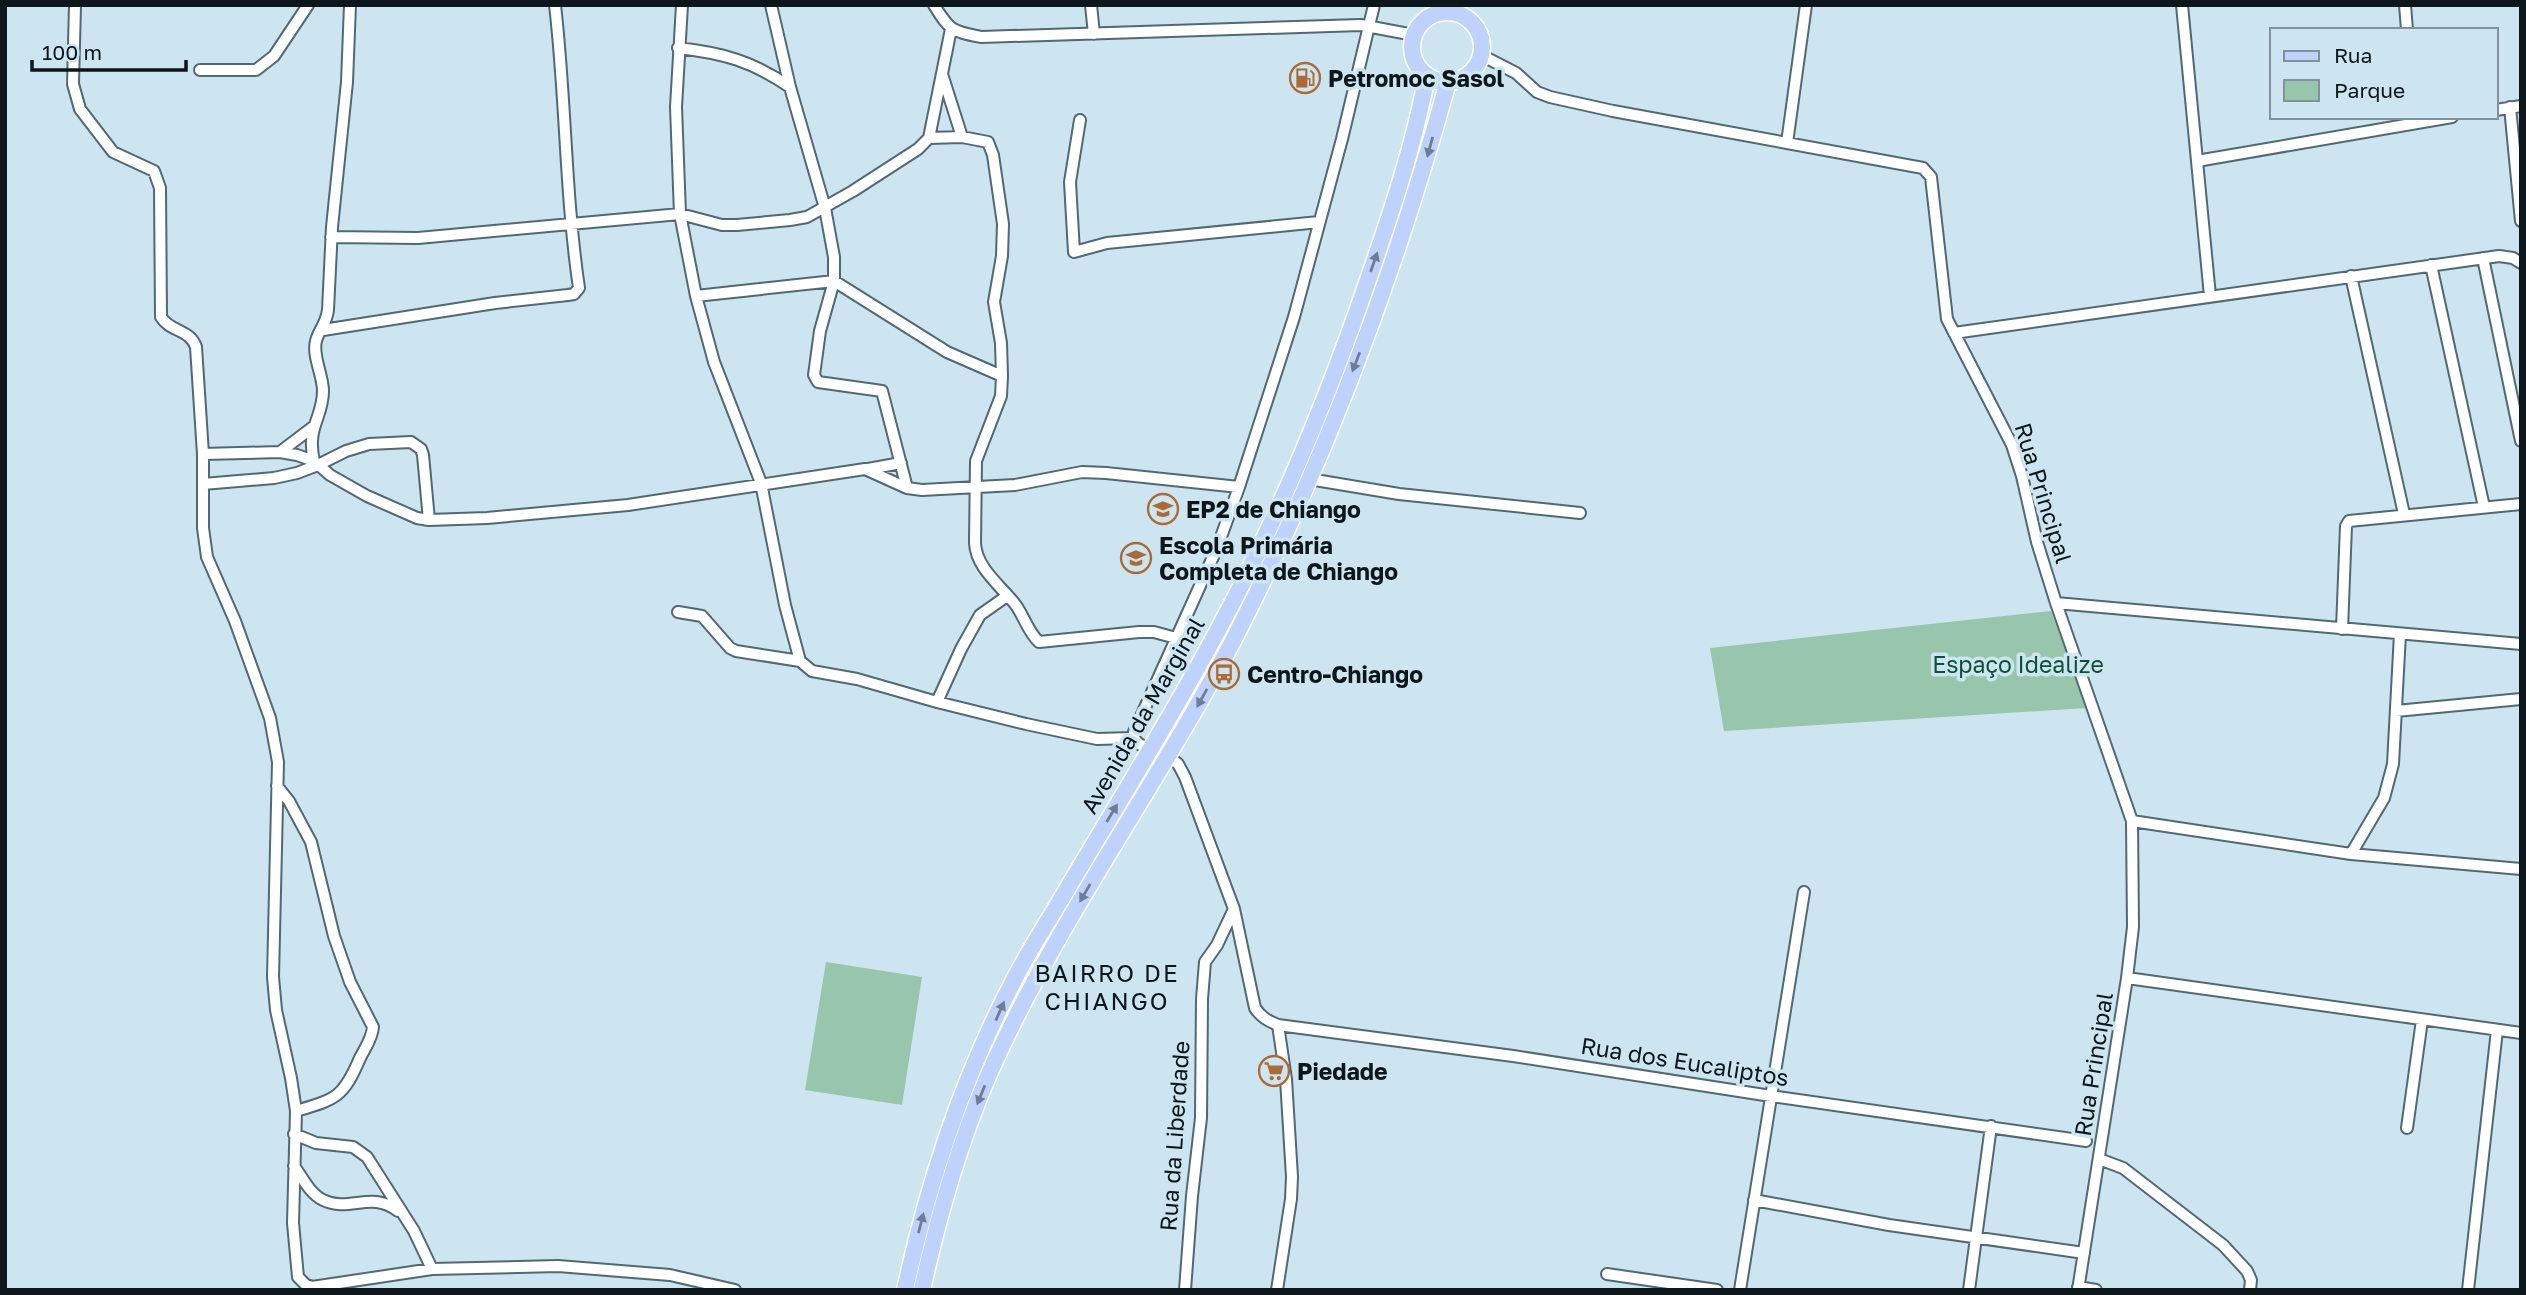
<svg xmlns="http://www.w3.org/2000/svg" width="2526" height="1295" font-family="'Golos Text',sans-serif">
  <style>
    .green { fill: #97c6ad }
    .lines { fill: none; stroke-linecap: round; stroke-linejoin: round }
    .street-casing { stroke: #526873; stroke-width: 14 }
    .primary-casing { stroke: #fff; stroke-width: 19 }
    .street { stroke: #fff; stroke-width: 10 }
    .primary { stroke: #bed2fb; stroke-width: 16 }
    .oneway { fill: #6e7d96 }
    .labels { text-anchor: middle; dominant-baseline: central; stroke-width: 7; stroke-linejoin: round; paint-order: stroke }
    .poi-label { font-size: 23px; font-weight: bold; fill: #0d161a; stroke: #cce5f1; text-anchor: start }
    .street-label { font-size: 23px; fill: #0d161a; stroke: #cce5f1 }
    .park-label { font-size: 23px; fill: #0d5036; stroke: #cce5f1 }
    .neighbourhood-label { font-size: 24px; letter-spacing: 2px; fill: #0d161a; stroke: #cce5f1 }
  </style>
  <rect width="100%" height="100%" fill="#cce5f1"/>
  <!-- green -->
  <path class="green" d="M2051,611L2087,708L1724,731L1710,648Z
    M826,962L922,977L902,1105L805,1090Z"/>
  <g class="lines">
    <!-- street casing -->
    <g class="street-casing">
      <path id="street" d="M75,5L73,84L80,109L113,152L154,171L160,188L161,317C170,332 190,329 196,347L203,454V528L207,557L235,621L270,718L278,762L273,977L276,1010L291,1078L296,1111L293,1223L298,1277L306,1285L312,1287L432,1269L558,1266L670,1275L735,1290
        M682,5L676,107L680,214L696,296L714,362L761,483L785,605L800,661L812,671L857,679L937,702L1026,724L1097,739L1133,738
        M771,5L790,87L825,208L834,257V281L820,331L814,375L818,382L882,391L907,488
        M934,5C950,31 952,31 981,37L1361,25L1414,35
        M1091,5L1094,34
        M2182,5L2210,296
        M2405,5L2407,30
        M678,48C723,53 752,61 790,87
        M1481,55L1516,73L1537,92L1550,97L1613,111L1923,168L1931,177L1947,319L2012,445L2022,476L2037,542L2056,603L2132,821L2133,927L2127,978L2078,1290
        M200,70H256L274,56L308,5
        M942,74L962,137
        M2510,107L2521,221
        M2496,110L2521,106
        M1080,120L1070,182L1074,252L1107,243L1319,222
        M929,138L962,137L988,142L993,155L1003,224L1002,256L994,302L1001,343L1002,376L1001,396L976,461L975,543C976,568 1001,586 1015,604C1024,616 1028,632 1039,642L1139,632H1154L1176,638
        M1787,143L1806,5
        M2197,161L2452,117
        M331,237L418,238L680,214L722,225H737L790,220L807,217L853,191L918,149L929,138L951,29
        M2483,258L2521,441
        M2431,265L2484,507
        M2351,276L2404,514
        M696,296L834,281L947,352L1002,376
        M323,330L495,303L568,295L574,294L579,288C565,194 566,99 555,5
        M1954,333L2499,256L2513,258L2521,263
        M280,452L313,427
        M203,454L280,452L297,455L314,461L330,475L367,496L417,518L429,520L487,518L628,505L865,469L907,488L922,490L1015,485L1082,472L1106,473L1239,487
        M314,461C306,427 323,418 323,391C323,375 312,356 316,341C319,329 326,325 328,310L332,227L347,82L350,5
        M868,469L901,463
        M1309,479L1399,494L1580,513
        M203,484L274,478L297,473L318,465L346,451L369,444L411,442L421,449L423,455L429,520
        M2056,603L2521,644
        M678,612L702,616L730,648L736,651L800,661
        M2342,629L2346,526L2349,521L2521,504
        M937,702L961,649L980,615L1007,596
        M2396,711L2521,699
        M1150,750C1141,745 1133,743 1134,732L1217,548L1239,487L1294,317L1342,139L1374,5
        M1169,756L1178,764L1185,777L1234,909L1255,1008C1261,1017 1268,1021 1278,1025L1513,1056L1771,1096L2086,1141
        M277,786L289,801L311,842L334,936L350,982L373,1027C372,1039 365,1048 360,1058C343,1098 336,1099 296,1111
        M2132,821L2351,854L2521,869
        M2351,854L2384,798L2393,764L2400,634
        M2127,978L2521,1033
        M2407,1128L2422,1020
        M294,1134L316,1143L353,1147L367,1157L414,1231L432,1269
        M2099,1159L2123,1168L2223,1245L2247,1271L2251,1280L2250,1290
        M294,1166C302,1177 310,1194 323,1200C350,1213 371,1190 398,1211
        M1754,1200L1889,1225L2084,1253
        M1607,1274L1717,1290
        M2078,1287L2096,1290
        M1185,1290L1192,1196L1201,1118L1202,999L1205,962L1217,945L1234,909
        M1277,1290L1291,1199L1292,1177L1286,1079L1278,1025
        M1740,1290L1804,892
        M1969,1290L1991,1126
        M2468,1290L2497,1030"/>
    </g>
    <!-- primary casing -->
    <g class="primary-casing">
      <path id="primary" d="M1412 47a35 35 0 1 1 70 0a35 35 0 1 1-70 0Z
        M905,1290C928,1183 962,1079 1013,982C1027,954 1044,928 1060,901C1113,811 1169,722 1218,630C1278,519 1327,400 1368,280C1391,213 1414,146 1427,75
        M922,1290C940,1208 964,1125 1000,1050C1067,907 1161,779 1234,639C1325,462 1395,274 1448,82"/>
    </g>
    <!-- street -->
    <use href="#street" class="street"/>
    <!-- primary -->
    <use href="#primary" class="primary"/>
  </g>
  <!-- one-way arrows -->
  <defs><path id="oneway-solid" d="M-6-.8H1V-3.2L6.5 0L1 3.2V.8H-6Z" transform="scale(1.75)"/></defs>
  <g class="oneway">
    <use href="#oneway-solid" transform="translate(1430 147) rotate(105)"/>
    <use href="#oneway-solid" transform="translate(1374 262) rotate(-71)"/>
    <use href="#oneway-solid" transform="translate(1356 362) rotate(111)"/>
    <use href="#oneway-solid" transform="translate(1202 698) rotate(119)"/>
    <use href="#oneway-solid" transform="translate(1112 813) rotate(-59)"/>
    <use href="#oneway-solid" transform="translate(1085 893) rotate(120)"/>
    <use href="#oneway-solid" transform="translate(1000 1011) rotate(-66)"/>
    <use href="#oneway-solid" transform="translate(981 1095) rotate(112)"/>
    <use href="#oneway-solid" transform="translate(921 1223) rotate(-76)"/>
  </g>
  <!-- icons -->
  <defs>
    <g id="fuel-ring" transform="scale(1.575)"><circle r="9.5" fill="#cce5f1" stroke="#ac6b36" stroke-width="1.5"/><path d="M-5.5-6h7V0h2V4h1.3V-2.5L3-4.5l.8-.8L6-3V5H2.5V1h-1V6h-7ZM-4.2-4.7v3.2H.2V-4.7Z" fill="#ac6b36"/></g>
    <g id="school-ring" transform="scale(1.575)"><circle r="9.5" fill="#cce5f1" stroke="#ac6b36" stroke-width="1.5"/><path d="M0-5L7-2L0 1L-7-2ZM-4 1L0 2.5L4 1V4Q0 6-4 4Z" fill="#ac6b36"/></g>
    <g id="bus-ring" transform="scale(1.575)"><circle r="9.5" fill="#cce5f1" stroke="#ac6b36" stroke-width="1.5"/><path d="M-5-6H5V4H4V6H2V4H-2V6H-4V4H-5ZM-3.5-4V0h7V-4ZM-3.5 1.2v1.5H-2V1.2ZM2 1.2v1.5H3.5V1.2Z" fill="#ac6b36"/></g>
    <g id="supermarket-ring" transform="scale(1.575)"><circle r="9.5" fill="#cce5f1" stroke="#ac6b36" stroke-width="1.5"/><path d="M-6-5.5h2.5l.6 2H6L4.5 2H-2.5L-4.4-4H-6ZM-1.5 3.2a1.3 1.3 0 1 0 .1 0ZM3 3.2a1.3 1.3 0 1 0 .1 0Z" fill="#ac6b36"/></g>
  </defs>
  <g fill-rule="evenodd">
    <use href="#fuel-ring" x="1305" y="78"/>
    <use href="#school-ring" x="1163" y="509"/>
    <use href="#school-ring" x="1136" y="558"/>
    <use href="#bus-ring" x="1224" y="674"/>
    <use href="#supermarket-ring" x="1274" y="1071"/>
  </g>
  <g class="labels">
    <!-- poi labels -->
    <g class="poi-label">
      <text x="1328" y="78">Petromoc Sasol</text>
      <text x="1186" y="509">EP2 de Chiango</text>
      <text x="1159" y="545">Escola Primária<tspan x="1159" dy="26">Completa de Chiango</tspan></text>
      <text x="1247" y="674">Centro-Chiango</text>
      <text x="1297" y="1071">Piedade</text>
    </g>
    <!-- street labels -->
    <g class="street-label">
      <text transform="translate(2044 493) rotate(73)">Rua Principal</text>
      <text transform="translate(1142 715) rotate(-60)">Avenida da Marginal</text>
      <text transform="translate(1685 1061) rotate(9)">Rua dos Eucaliptos</text>
      <text transform="translate(2093 1064) rotate(-81)">Rua Principal</text>
      <text transform="translate(1174 1136) rotate(-86)">Rua da Liberdade</text>
    </g>
    <!-- park labels -->
    <g class="park-label">
      <text x="2018" y="664">Espaço Idealize</text>
    </g>
    <!-- neighbourhood labels -->
    <g class="neighbourhood-label">
      <text x="1107" y="972">BAIRRO DE<tspan x="1107" dy="28">CHIANGO</tspan></text>
    </g>
  </g>
  <!-- border -->
  <rect width="2526" height="1295" fill="none" stroke="#0d161a" stroke-width="14"/>
  <!-- legend -->
  <rect x="2270" y="28" width="228" height="91" fill="#cce5f1" stroke="#80929b" stroke-width="2"/>
  <rect x="2284" y="51" width="35" height="10" fill="#bed2fb" stroke="#80929b" stroke-width="2"/>
  <text x="2334" y="63" font-size="21" fill="#0d161a">Rua</text>
  <rect x="2284" y="80" width="35" height="21" fill="#97c6ad" stroke="#80929b" stroke-width="2"/>
  <text x="2334" y="98" font-size="21" fill="#0d161a">Parque</text>
  <!-- scale -->
  <path d="M32 60v10h154v-10" fill="none" stroke="#0d161a" stroke-width="3.5"/>
  <text x="42" y="60" font-size="21" fill="#0d161a" stroke="#cce5f1" stroke-width="5" paint-order="stroke">100 m</text>
</svg>
